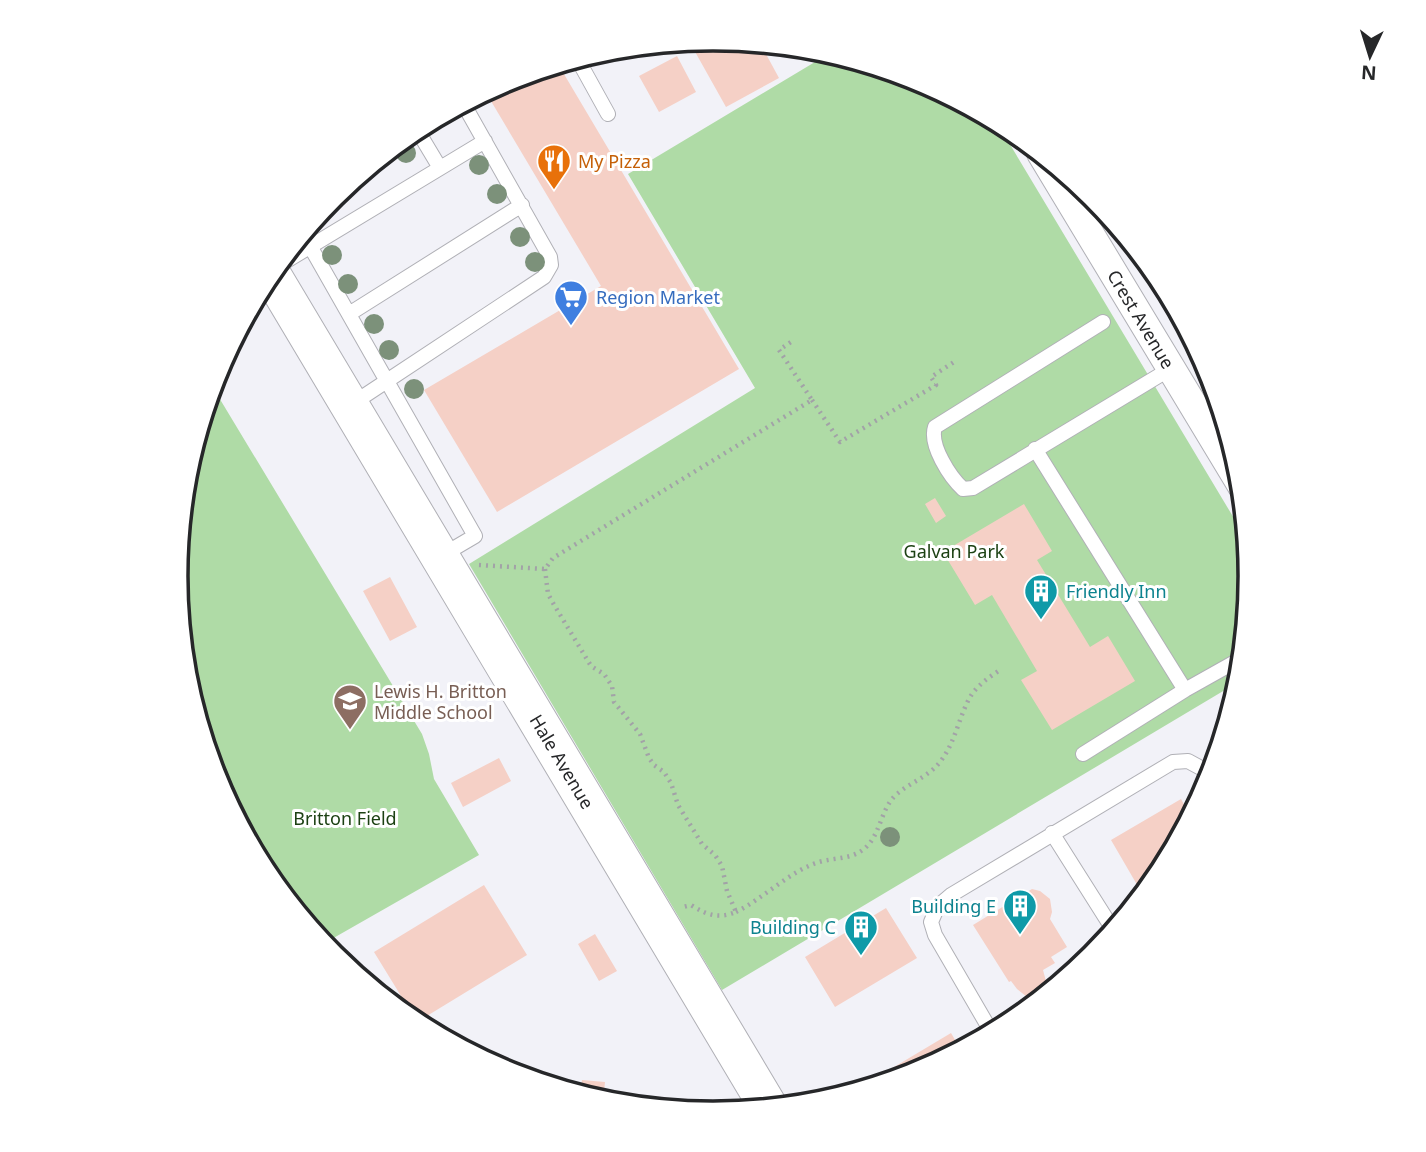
<svg xmlns="http://www.w3.org/2000/svg" width="1426" height="1152" font-family="'Noto Sans',sans-serif">
  <style>
    .green { fill: #afdba6 }
    .building { fill: #f5d0c6 }
    .lines { fill: none; stroke-linecap: round; stroke-linejoin: round }
    .service-casing { stroke: #b0b0b6; stroke-width: 16 }
    .minor-casing { stroke: #b0b0b6; stroke-width: 30 }
    .secondary-casing { stroke: #b0b0b6; stroke-width: 40 }
    .path { stroke: #a2a2a7; stroke-width: 4.5; stroke-dasharray: 2 5; stroke-linecap: butt }
    .service { stroke: #fff; stroke-width: 14 }
    .minor { stroke: #fff; stroke-width: 28 }
    .secondary { stroke: #fff; stroke-width: 38 }
    .tree { fill: #7c917a }
    .labels { text-anchor: middle; dominant-baseline: central; stroke-width: 6; stroke-linejoin: round; paint-order: stroke }
    .food-label { font-size: 18px; fill: #c56008; stroke: #fff; text-anchor: start }
    .shop-label { font-size: 18px; fill: #366cbe; stroke: #fff; text-anchor: start }
    .street-label { font-size: 18px; fill: #262729; stroke: #fff }
    .park-label { font-size: 18px; fill: #1c4113; stroke: #fff }
    .culture-label { font-size: 18px; fill: #0d838f; stroke: #fff; text-anchor: end }
    .education-label { font-size: 18px; fill: #785e54; stroke: #fff; text-anchor: start }
    .rim { fill: none; stroke: #262729; stroke-width: 3.5 }
  </style>
  <rect width="100%" height="100%" fill="#f2f2f8"/>
  <!-- green -->
  <path class="green" d="M830,53L919,80L996,121L1247,540L1250,576L1240,681L722,990L469,564L755,388L628,174Z
    M212,386L422,734L429,754L434,779L479,855L323,944L266,874L216,781L186,680L176,576L186,471Z"/>
  <!-- building -->
  <path class="building" d="M713,38L760,43L779,78L726,107L689,41Z
    M677,56L696,92L659,112L639,76Z
    M558,64L739,369L497,512L424,390L601,286L485,91L508,79Z
    M935,498L946,516L936,523L925,504Z
    M1024,504L1052,551L1037,560L1090,647L1108,636L1135,681L1052,730L1021,680L1037,671L992,595L975,605L943,552Z
    M390,577L417,627L390,641L363,591Z
    M499,758L511,781L463,807L451,783Z
    M1181,799L1191,817L1160,875L1143,895L1111,840Z
    M484,885L527,955L417,1022L374,952Z
    M1032,889L1040,891L1050,899L1052,912L1050,919L1067,947L1051,957L1055,963L1043,970L1047,985L1040,995L1027,997L1017,989L1011,981L1009,982L973,925Z
    M886,908L917,958L835,1007L805,957Z
    M595,934L617,971L599,981L578,944Z
    M951,1033L961,1050L918,1073L877,1085L874,1079Z
    M582,1080L605,1082L603,1102L580,1095Z"/>
  <g class="lines">
    <!-- service casing -->
    <g class="service-casing">
      <path id="service" d="M798,47H800
        M577,58L608,114
        M416,128L440,168
        M1077,216L1099,204
        M310,246L475,536L441,556
        M273,269L485,141
        M349,314L522,205
        M1103,322L935,427C929,445 950,477 963,489L973,488L1170,369
        M352,404L544,277L551,265L550,257L463,103
        M1035,449L1185,690L1242,658
        M1083,754L1185,690
        M1052,833L1114,931
        M1080,967L1096,947L1113,932
        M992,1033L935,935L931,922L938,906L951,895L1173,762L1188,761L1212,774"/>
    </g>
    <!-- minor casing -->
    <g class="minor-casing">
      <g id="minor">
        <path id="s1" d="M1041,153L1242,486"/>
      </g>
    </g>
    <!-- secondary casing -->
    <g class="secondary-casing">
      <g id="secondary">
        <path id="s2" d="M270,272L769,1108"/>
      </g>
    </g>
    <!-- path -->
    <path class="path" d="M812,400L840,442L936,385L931,377L957,360
      M479,565L545,569L553,558L812,400L779,350L791,342
      M545,569L548,594L553,603L591,666L604,674L612,686L614,702L640,734L649,758L654,765L664,772L671,783L678,805L702,844L715,855L722,866L727,891L736,912C718,919 707,915 691,905L683,907
      M736,912C764,898 790,871 819,862C836,857 855,860 868,845C881,831 882,806 897,794C911,782 928,777 940,762C955,743 958,720 969,699C976,686 988,678 1000,670"/>
    <!-- service -->
    <use href="#service" class="service"/>
    <!-- minor -->
    <use href="#minor" class="minor"/>
    <!-- secondary -->
    <use href="#secondary" class="secondary"/>
  </g>
  <!-- trees -->
  <g class="tree">
    <circle cx="406" cy="153" r="10"/>
    <circle cx="479" cy="165" r="10"/>
    <circle cx="497" cy="194" r="10"/>
    <circle cx="520" cy="237" r="10"/>
    <circle cx="332" cy="255" r="10"/>
    <circle cx="535" cy="262" r="10"/>
    <circle cx="348" cy="284" r="10"/>
    <circle cx="374" cy="324" r="10"/>
    <circle cx="389" cy="350" r="10"/>
    <circle cx="414" cy="389" r="10"/>
    <circle cx="890" cy="837" r="10"/>
  </g>
  <!-- icons -->
  <defs>
    <g id="restaurant-pin" transform="scale(1.75)"><path d="M0 17L-7.5 6A9.5 9.5 0 1 1 7.5 6Z" fill="#e8710a" stroke="#fff"/><path d="M-5-6h1v4h1v-4h1v4h1v-4h1v5L-1.5 .5V6h-2V.5L-5-1ZM5-6V6H3V1.5H1.5Q1.5-4 5-6Z" fill="#fff"/></g>
    <g id="supermarket-pin" transform="scale(1.75)"><path d="M0 17L-7.5 6A9.5 9.5 0 1 1 7.5 6Z" fill="#3f7fe0" stroke="#fff"/><path d="M-6-5.5h2.5l.6 2H6L4.5 2H-2.5L-4.4-4H-6ZM-1.5 3.2a1.3 1.3 0 1 0 .1 0ZM3 3.2a1.3 1.3 0 1 0 .1 0Z" fill="#fff"/></g>
    <g id="building-pin" transform="scale(1.75)"><path d="M0 17L-7.5 6A9.5 9.5 0 1 1 7.5 6Z" fill="#0f9aa8" stroke="#fff"/><path d="M-4-6H4V6H1V3H-1V6H-4ZM-2.5-4.3h1.7v1.8h-1.7ZM.8-4.3h1.7v1.8H.8ZM-2.5-1h1.7V.8h-1.7ZM.8-1h1.7V.8H.8Z" fill="#fff"/></g>
    <g id="school-pin" transform="scale(1.75)"><path d="M0 17L-7.5 6A9.5 9.5 0 1 1 7.5 6Z" fill="#8d6e63" stroke="#fff"/><path d="M0-5L7-2L0 1L-7-2ZM-4 1L0 2.5L4 1V4Q0 6-4 4Z" fill="#fff"/></g>
  </defs>
  <g fill-rule="evenodd">
    <use href="#restaurant-pin" x="554" y="161"/>
    <use href="#supermarket-pin" x="571" y="297"/>
    <use href="#building-pin" x="1041" y="591"/>
    <use href="#school-pin" x="350" y="701"/>
    <use href="#building-pin" x="1020" y="906"/>
    <use href="#building-pin" x="861" y="927"/>
  </g>
  <g class="labels">
    <!-- food labels -->
    <g class="food-label">
      <text x="578" y="161">My Pizza</text>
    </g>
    <!-- shop labels -->
    <g class="shop-label">
      <text x="596" y="297">Region Market</text>
    </g>
    <!-- street labels -->
    <g class="street-label">
      <text stroke="none"><textPath href="#s1" startOffset="194">Crest Avenue</textPath></text>
      <text stroke="none"><textPath href="#s2" startOffset="570">Hale Avenue</textPath></text>
    </g>
    <!-- park labels -->
    <g class="park-label">
      <text x="954" y="551">Galvan Park</text>
      <text x="345" y="818">Britton Field</text>
    </g>
    <!-- culture labels -->
    <g class="culture-label">
      <text x="1066" y="591" text-anchor="start">Friendly Inn</text>
      <text x="996" y="906">Building E</text>
      <text x="836" y="927">Building C</text>
    </g>
    <!-- education labels -->
    <g class="education-label">
      <text x="374" y="691">Lewis H. Britton<tspan x="374" dy="21">Middle School</tspan></text>
    </g>
  </g>
  <!-- crop -->
  <path d="M0 0H1426V1152H0ZM188 576a525 525 0 1 1 1050 0a525 525 0 1 1-1050 0Z" fill="#fff" fill-rule="evenodd"/>
  <path class="rim" d="M188 576a525 525 0 1 1 1050 0a525 525 0 1 1-1050 0Z"/>
  <!-- north arrow -->
  <g transform="translate(1370 56) rotate(184)" stroke="#ffffff" stroke-width="5" paint-order="stroke">
  <path d="M0-5L12 26L0 18L-12 26Z" fill="#262729"/>
  <text y="-10" font-size="19" font-weight="bold" text-anchor="middle" fill="#262729">N</text>
  </g>
</svg>
